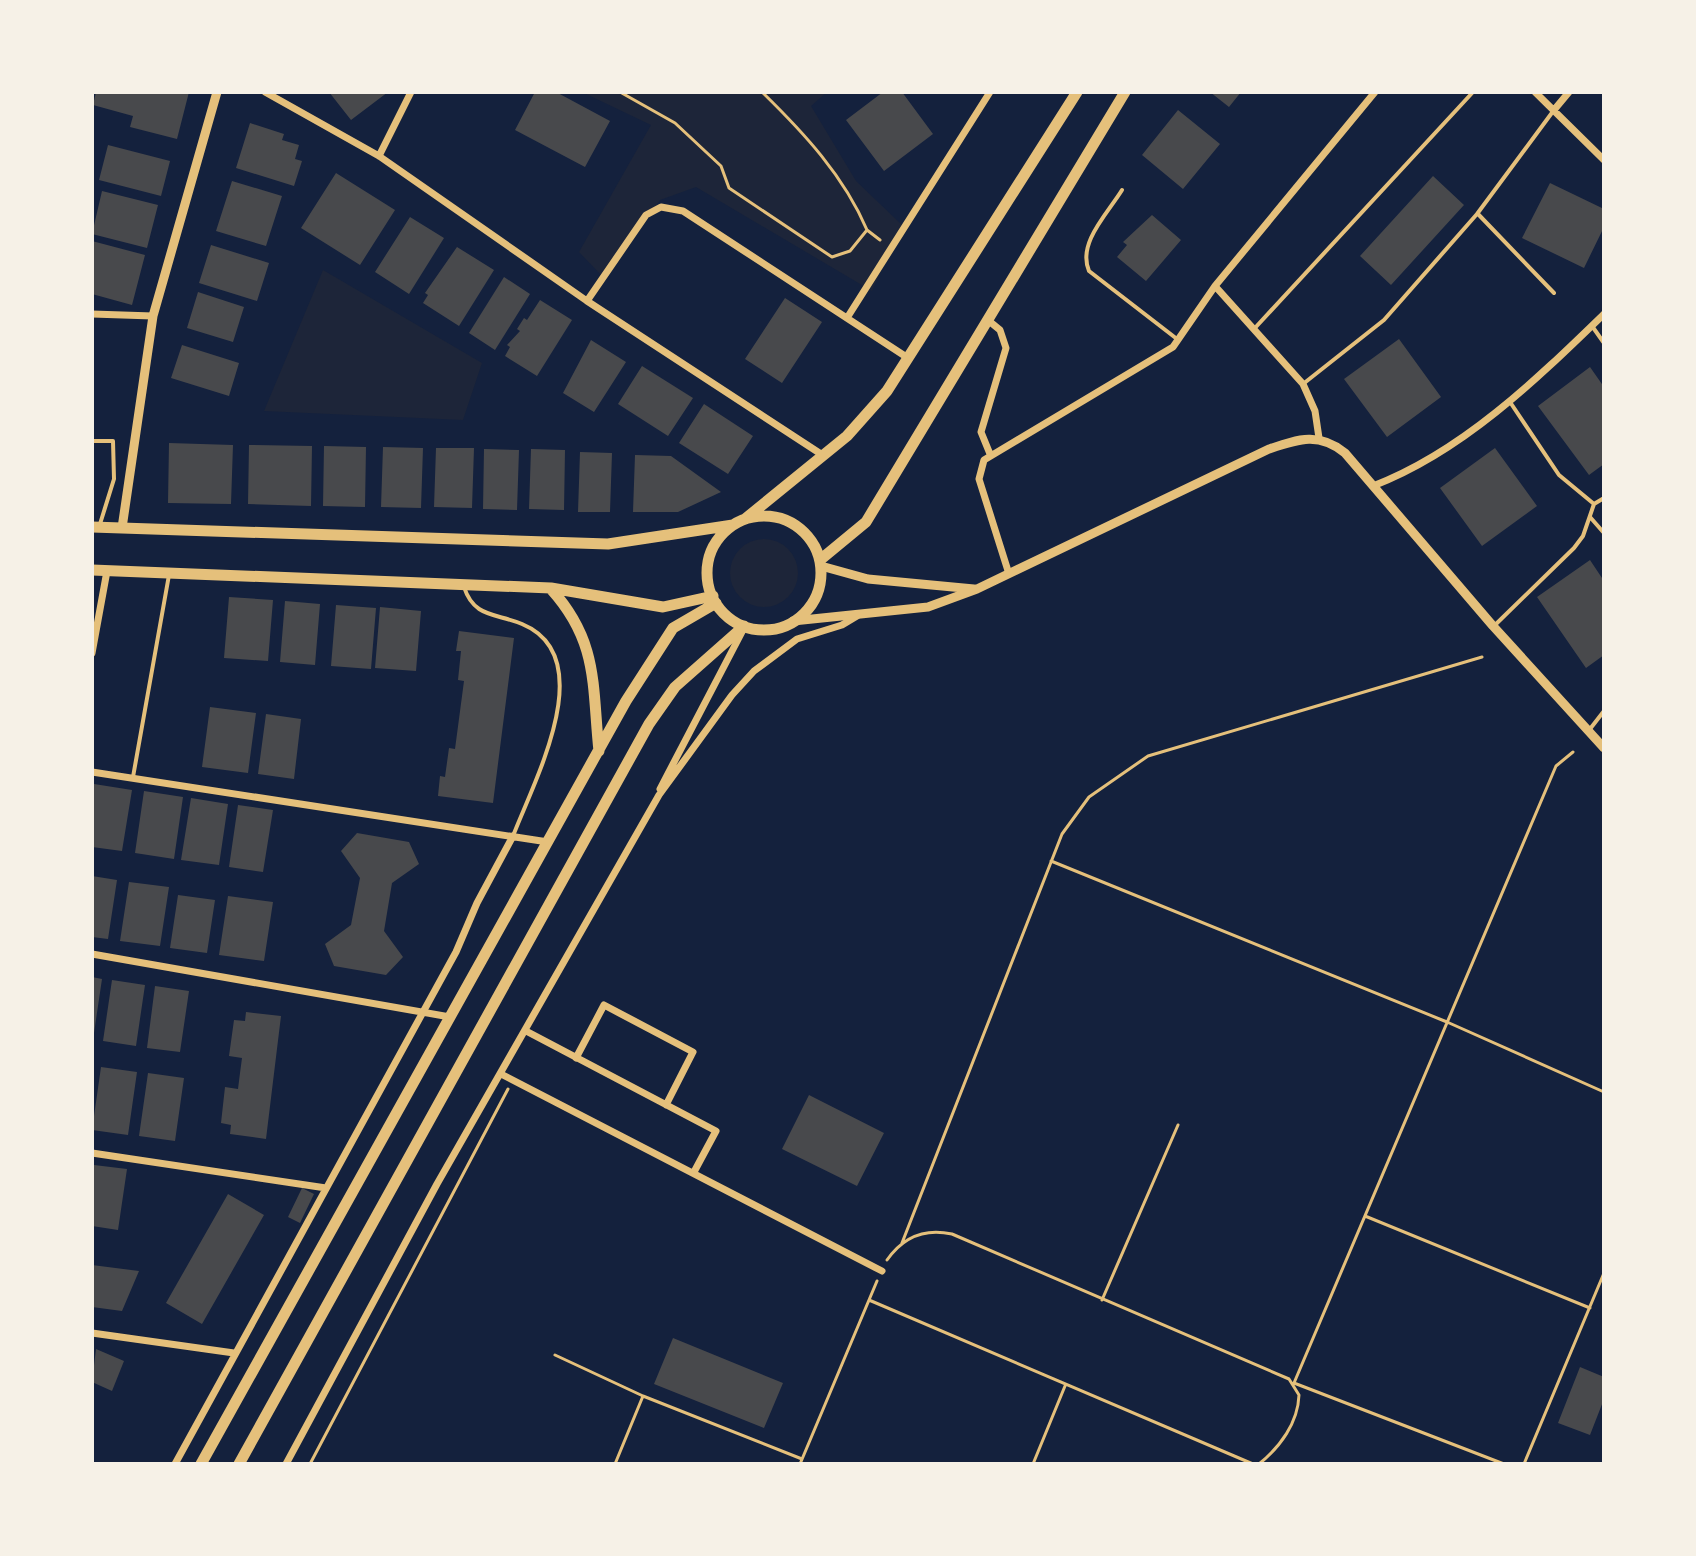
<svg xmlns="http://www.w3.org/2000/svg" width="1696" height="1556" font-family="Mulish,sans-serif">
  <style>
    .green { fill: #1d2539 }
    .building { fill: #48494c }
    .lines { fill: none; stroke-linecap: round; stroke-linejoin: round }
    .path { stroke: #e5c07b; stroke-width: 3 }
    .service { stroke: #e5c07b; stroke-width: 4 }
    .minor { stroke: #e5c07b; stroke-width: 7 }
    .tertiary { stroke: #e5c07b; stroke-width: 9 }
    .primary { stroke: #e5c07b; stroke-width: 11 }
  </style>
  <rect width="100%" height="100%" fill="#14213d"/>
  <!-- green -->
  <path class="green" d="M582,92H827L811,106L856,181L902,225L872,291L696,187L660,200L605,279L579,252L651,125Z
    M323,270L482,363L463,420L264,411Z
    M730 573a34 34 0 1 1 68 0a34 34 0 1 1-68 0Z"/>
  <!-- building -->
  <path class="building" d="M96,92H189L177,139L130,127L133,116L93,105Z
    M329,92H388L351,120Z
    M535,92H556L610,121L585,167L515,130Z
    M883,92H902L933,134L884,171L846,120Z
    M1210,92H1241L1229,107Z
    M1178,110L1220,144L1183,189L1142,155Z
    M250,123L284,134L282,140L299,145L295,159L302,161L294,186L236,168Z
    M108,145L170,161L161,196L99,180Z
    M336,173L395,210L360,265L301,228Z
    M1433,176L1464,205L1391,285L1360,256Z
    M232,181L282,196L266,246L216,231Z
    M1550,183L1604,209V227L1584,268L1522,238Z
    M102,191L158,205L147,248L92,234Z
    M1152,215L1181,240L1146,281L1117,257L1127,245L1123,242Z
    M410,217L444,238L409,294L375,272Z
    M92,241L145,255L132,305L92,294Z
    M211,245L269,263L257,301L199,283Z
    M457,247L494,270L459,326L423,303L428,295L425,293Z
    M504,277L530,294L495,350L469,333Z
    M198,292L244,307L233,342L187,328Z
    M785,298L822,322L782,383L745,359Z
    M540,300L572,320L537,376L505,356L510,347L507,345L520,331L517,329L524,318L527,320Z
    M1399,339L1441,397L1387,437L1344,379Z
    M591,340L626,362L594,412L563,393Z
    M182,345L239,363L229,396L171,378Z
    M642,366L693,398L668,436L618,404Z
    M1590,367L1604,387V464L1589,475L1538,406Z
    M704,404L753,436L728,474L679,443Z
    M169,443L233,445L231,504L168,503Z
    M249,445L312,446L311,506L248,504Z
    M324,446L366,447L365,507L323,506Z
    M383,447L423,448L421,508L381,507Z
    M436,448H474L472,508L434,507Z
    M1495,448L1537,506L1482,546L1440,488Z
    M484,449L519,450L517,510L483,509Z
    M531,449L565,450L564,510L529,509Z
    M580,452L612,453L610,512H578Z
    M635,455L671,456L721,492L678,512H633Z
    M1590,560L1604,581V655L1586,668L1537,597Z
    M229,597L273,600L268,661L224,658Z
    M285,601L320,604L315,665L280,662Z
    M336,605L376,608L371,669L331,666Z
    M380,607L421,611L416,671L375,668Z
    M459,631L514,638L493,803L438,796L440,776L445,777L449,748L455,749L464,681L458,680L461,651H456Z
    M210,707L256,713L248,773L202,767Z
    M266,714L301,719L294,779L258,774Z
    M94,784L132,790L122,851L92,847Z
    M144,791L183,797L174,859L135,853Z
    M191,798L228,804L219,865L181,860Z
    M238,805L273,810L263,872L229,867Z
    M357,833L409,842L419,864L392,883L384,931L403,957L386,975L334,966L325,944L351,925L360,878L341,851Z
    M92,876L117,880L108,939L92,937Z
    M129,882L169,887L160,946L120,941Z
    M178,895L215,900L207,953L170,948Z
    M228,896L273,902L264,961L219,955Z
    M92,977L102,979L94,1033L92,1032Z
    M112,980L145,985L136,1046L103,1041Z
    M155,986L189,991L180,1052L147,1048Z
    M246,1012L281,1016L266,1139L230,1134L231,1125L221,1123L225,1087L238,1089L240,1073L242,1058L229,1056L234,1020L245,1021Z
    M101,1067L137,1072L128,1135L92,1130Z
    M148,1073L184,1078L175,1141L139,1136Z
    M809,1095L884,1133L857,1186L782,1149Z
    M94,1165L127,1169L118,1230L92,1226Z
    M302,1188L314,1194L300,1223L288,1217Z
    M228,1194L264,1215L202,1324L166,1303Z
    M92,1265L139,1271L122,1311L92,1307Z
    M673,1338L783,1383L764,1428L654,1384Z
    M96,1349L124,1361L112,1391L92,1382Z
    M1580,1367L1604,1377V1399L1590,1435L1558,1423Z"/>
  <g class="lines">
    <!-- path -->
    <path class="path" d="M620,92L675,123L721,166L729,188L832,257L850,251L867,230C844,176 804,133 762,92
      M867,230L880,240
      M1051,861L1447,1022L1604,1092
      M1365,1216L1590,1308
      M902,1243L1062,834L1089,797L1148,756L1482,657
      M887,1260C903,1237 925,1228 952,1234L1289,1379L1299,1395C1298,1423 1280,1447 1259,1464
      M869,1300L1253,1464
      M1102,1300L1178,1125
      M555,1355L643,1396L802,1459
      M310,1464L508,1089
      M615,1464L643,1396
      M800,1464L877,1281
      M1033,1464L1065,1386
      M1504,1464L1294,1383L1556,766L1573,752
      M1524,1464L1604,1273"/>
    <!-- service -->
    <path class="service" d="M1122,190C1108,213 1077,243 1089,271L1177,339
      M1478,214L1554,293
      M1592,326L1604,343
      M1254,329L1473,92
      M1303,384L1384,320L1477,214L1554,110
      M1510,402L1559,475L1594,504L1604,498
      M92,441H113L114,479L100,524
      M1590,517L1604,533
      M464,587C474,618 496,613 522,624C602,657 533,783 513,836
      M1495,625L1574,548L1583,536L1594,504
      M1590,729L1604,711
      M133,777L169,575"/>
    <!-- minor -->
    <path class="minor" d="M265,92L379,156L587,301L824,456
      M1535,92L1604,160
      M1554,110L1569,92
      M379,156L411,92
      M1215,286L1303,384L1315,411L1319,438
      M587,301L646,215L661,207L683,211L908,358
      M92,314L153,316
      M847,318L990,92
      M989,321L1000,330L1006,348L981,432L990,454
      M1373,486C1462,452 1536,380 1604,314
      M1009,574L979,479L984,460L1173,347L1215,286L1375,92
      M92,653L107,571
      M92,772L548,842
      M660,789L743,630
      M92,954L450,1017
      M526,1031L716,1131L694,1172
      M576,1058L604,1005L693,1052L666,1105
      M501,1074L882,1271
      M92,1153L326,1188
      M92,1333L234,1353
      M175,1464L456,952L477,903L513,836
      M286,1464L437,1184L659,795L732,695L754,671L797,639L842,625L857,616"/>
    <!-- tertiary -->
    <path class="tertiary" d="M122,528L153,316L217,92
      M821,566L868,579L974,589
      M793,621L928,607L977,589L1269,449C1299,439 1319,432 1345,453L1493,626L1604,748"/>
    <!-- primary -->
    <path class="primary" d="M707 573a57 57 0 1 1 114 0a57 57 0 1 1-114 0Z
      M745,519L847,436L887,391L1077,92
      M92,527L608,544L733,525
      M820,560L866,522L1125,92
      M92,570L551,588L663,607L713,596
      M551,589C599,642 592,686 599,751
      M201,1464L626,701L673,628L716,603
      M239,1464L649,724L675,687L744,626"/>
  </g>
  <!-- border -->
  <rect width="1696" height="1556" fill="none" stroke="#f6f1e7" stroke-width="188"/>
</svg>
